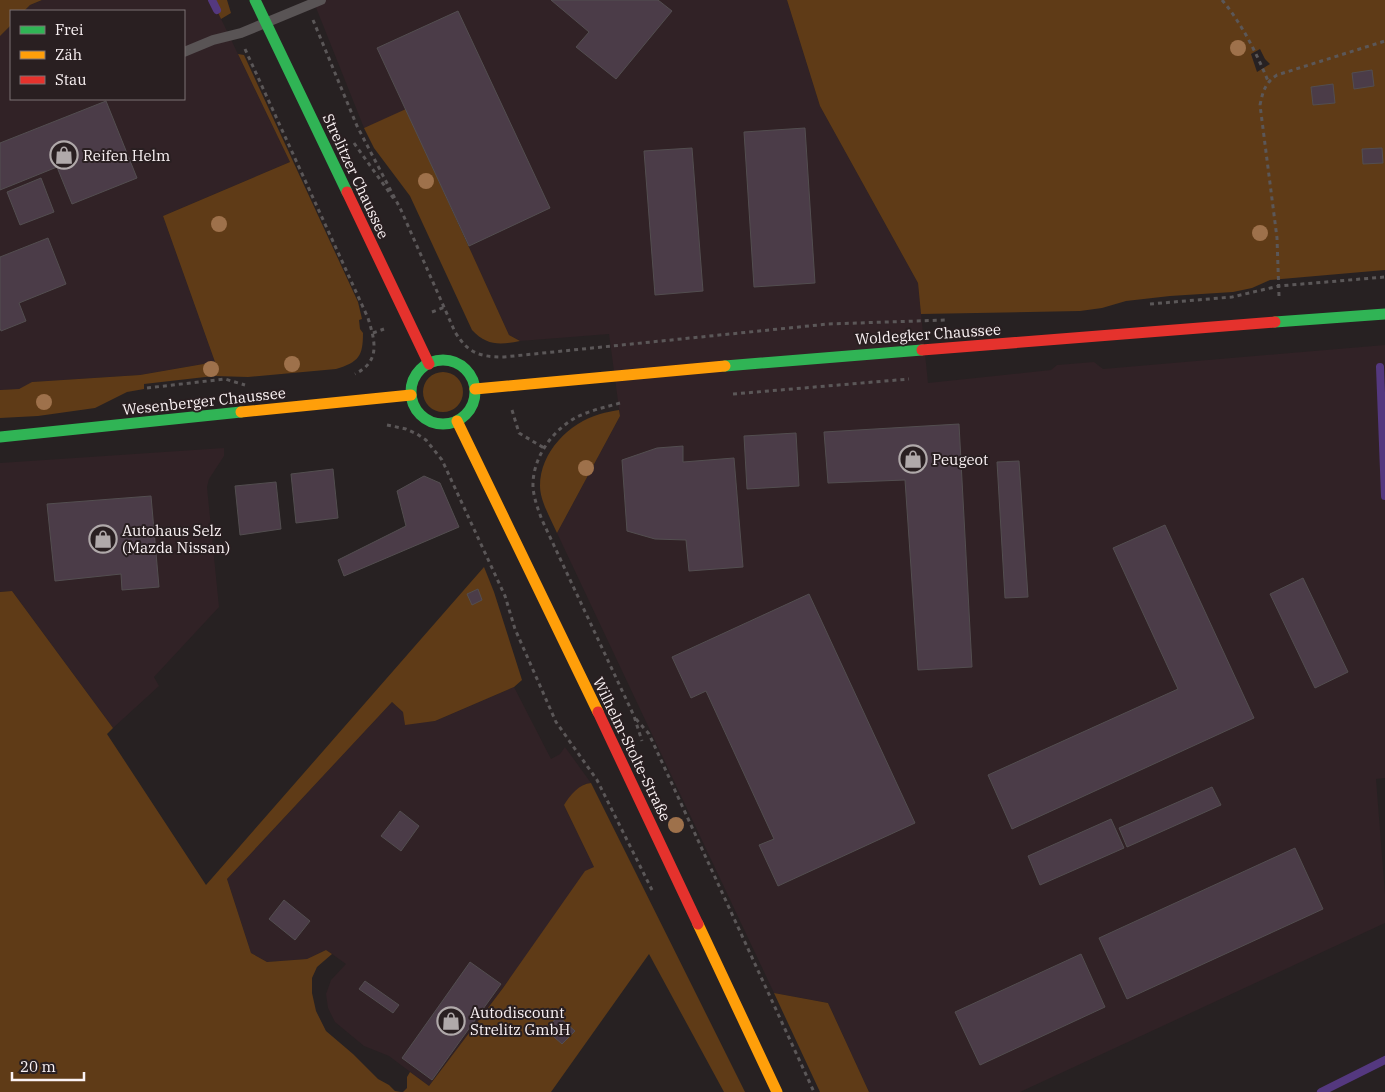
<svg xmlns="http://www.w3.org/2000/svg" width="1385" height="1092" font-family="'IBM Plex Serif',serif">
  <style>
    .built { fill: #312226 }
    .green { fill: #5f3b17; fill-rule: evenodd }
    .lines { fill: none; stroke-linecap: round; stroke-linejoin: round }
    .stream { stroke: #54387f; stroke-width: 8 }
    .building { fill: #4b3c48; stroke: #534e50 }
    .path { stroke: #5b5758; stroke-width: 3; stroke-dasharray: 4 4; stroke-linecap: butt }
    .lane { stroke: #595455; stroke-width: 10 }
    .fast { stroke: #30b455; stroke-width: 11 }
    .slow { stroke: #ff9f0a; stroke-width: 11 }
    .jam { stroke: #e5322d; stroke-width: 11 }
    .tree { fill: #9e714b }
    .labels { text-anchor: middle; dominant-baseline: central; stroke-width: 4; stroke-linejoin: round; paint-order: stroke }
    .poi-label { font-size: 15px; fill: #faf2f4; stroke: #291f21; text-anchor: start }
    .street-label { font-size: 15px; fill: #faf2f4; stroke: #291f21 }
  </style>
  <rect width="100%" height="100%" fill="#272122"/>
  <!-- built -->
  <path class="built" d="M42,0H212L290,162L163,216L215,362L140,375L33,382L19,389L0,390V36L11,25V99H184V11H24L30,5Z
    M313,0H787L820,106L918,283L928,383L1051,370L1057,365L1094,362L1103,369L1385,345V778L1376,779L1385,894V923L1020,1092H869L828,1003L774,993L557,533L620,416L609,334L520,341L509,335L406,110L364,128Z
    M224,448V456L209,479L207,487L219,607L154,677L159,686L113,728L12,591L0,592V463Z
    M514,687L551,759L560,754L565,747L591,783L585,784L564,805L594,867L429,1086L389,1056L364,1046L335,1022L328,1008L326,994L331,980L346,964L332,954L326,950L307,959L267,962L251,953L227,879L392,702L403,712L405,724L435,721Z"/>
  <!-- green -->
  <path class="green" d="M0,0H42L30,5L24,11H11V25L0,36Z
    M212,0H227L231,13L221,19Z
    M787,0H1385V270L1270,280L1252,288L1233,292L1170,296L1126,301L1102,308L1080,311L921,314L918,283L820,106ZM1260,49L1265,59L1270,64L1257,72L1251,54Z
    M238,54L244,55L358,302L362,319L359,320L360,329L363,333C363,356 359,362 336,369L248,377L214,376L144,384V389L127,392L95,408L38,416L0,418V390L19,389L32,382L140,375L215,362L163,216L290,162Z
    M406,109L509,335L520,341C500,345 487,346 472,330L410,196L374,148L364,128Z
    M423 392a20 20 0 1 1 40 0a20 20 0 1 1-40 0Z
    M619,410L620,416L557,533C551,519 540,501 540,486C540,452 569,423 600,414C606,412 613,411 619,410Z
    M484,567L494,592L522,680L514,687L435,721L405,725L403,712L392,702L227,879L251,953L267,962L307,959L326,950L332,954L317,967L312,978V993L316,1011L326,1031L353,1054L378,1079L389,1085L395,1091L401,1092H0V592L12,591L113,728L107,734L206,885Z
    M591,783L745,1092H724L649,954L551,1092H403L407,1088V1077L410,1072L429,1086L503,988L585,871L594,867L564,805C570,795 579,784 591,783Z
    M774,993L828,1003L869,1092H820Z"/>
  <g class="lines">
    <!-- stream -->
    <path class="stream" d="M212,0L217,10
      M1380,367L1385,496
      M1321,1092L1385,1060"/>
  </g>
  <!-- building -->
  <path class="building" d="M551,0H658L672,11L616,79L576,47L589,32Z
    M458,11L550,208L469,246L377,48Z
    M1372,70L1374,86L1354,89L1352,73Z
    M1333,84L1335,103L1313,105L1311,87Z
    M106,101L137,178L72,204L57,167L0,190V143Z
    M805,128L815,283L754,287L744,132Z
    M692,148L703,291L655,295L644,151Z
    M1382,148L1383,163L1363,164L1362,149Z
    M41,178L54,212L20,225L7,192Z
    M48,238L66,284L19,303L26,321L1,331L0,328V257Z
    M959,424L972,667L918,670L905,480L828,483L824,432Z
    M796,433L799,486L747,489L744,436Z
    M683,446V462L734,458L743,567L689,571L686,540L655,539L627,531L622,460L657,448Z
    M1019,461L1028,597L1005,598L997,462Z
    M333,469L338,518L296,523L291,474Z
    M424,476L440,483L459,527L344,576L338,560L406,526L397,491Z
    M276,482L281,529L240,535L235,486Z
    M151,496L159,587L122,590L121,574L55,581L47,504Z
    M1165,525L1254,718L1012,829L988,775L1178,689L1113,548Z
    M1303,578L1348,672L1315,688L1270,594Z
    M478,589L482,600L472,605L467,594Z
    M809,594L915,823L778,886L759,845L774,839L706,691L691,698L672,657Z
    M1212,787L1221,805L1127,847L1119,828Z
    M400,811L419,826L401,851L381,836Z
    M1111,819L1124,848L1040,885L1028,856Z
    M1295,848L1323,909L1127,999L1099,938Z
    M284,900L310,921L295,940L269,919Z
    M1081,954L1105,1007L980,1065L955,1012Z
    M470,962L501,984L432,1080L402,1058Z
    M365,981L399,1005L393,1013L359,989Z
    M558,1016L575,1031L562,1044L546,1030Z"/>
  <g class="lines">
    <!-- path -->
    <path class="path" d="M1222,0C1242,24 1256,52 1268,81
      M313,20L357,126L401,210L455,332C468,353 479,357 504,357L828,324L946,320
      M245,49L368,318C375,341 381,361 355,374
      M354,143L394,199
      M1279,296L1277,238L1260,105C1263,91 1265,83 1277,75L1385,41
      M1150,304L1232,297L1279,286L1385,277
      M432,312L445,307
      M373,333L384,329
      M147,388L225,379L245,385
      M733,394L909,379
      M620,403C606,407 592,410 579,416C554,428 532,457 533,487C534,499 538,509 542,520L634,716L642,741
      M512,410L519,433L544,448
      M387,425L406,429L417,434L426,440L442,460L505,596L515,629L556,722L597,780L652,890
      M636,719L649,734L814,1092"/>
    <!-- lane -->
    <path class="lane" d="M184,52L213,40L241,33L321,0"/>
    <!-- fast -->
    <path class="fast" d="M255,0L347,192
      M1275,322L1385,314
      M411 392a32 32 0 1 1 64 0a32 32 0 1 1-64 0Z
      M725,366L922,350
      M0,437L241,412"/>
    <!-- slow -->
    <path class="slow" d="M475,389L725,366
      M241,412L411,395
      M457,421L598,712
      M698,924L777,1092"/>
    <!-- jam -->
    <path class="jam" d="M347,192L429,364
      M922,350L1275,322
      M598,712L698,924"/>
  </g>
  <!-- trees -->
  <g class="tree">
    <circle cx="1238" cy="48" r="8"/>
    <circle cx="426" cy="181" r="8"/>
    <circle cx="219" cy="224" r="8"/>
    <circle cx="1260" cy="233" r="8"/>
    <circle cx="292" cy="364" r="8"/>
    <circle cx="211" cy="369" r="8"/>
    <circle cx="44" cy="402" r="8"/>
    <circle cx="586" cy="468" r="8"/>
    <circle cx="676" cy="825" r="8"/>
  </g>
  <!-- icons -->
  <defs>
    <g id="shop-ring" transform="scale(1.4375)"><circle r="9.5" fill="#291f21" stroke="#b0a9aa" stroke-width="1.5"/><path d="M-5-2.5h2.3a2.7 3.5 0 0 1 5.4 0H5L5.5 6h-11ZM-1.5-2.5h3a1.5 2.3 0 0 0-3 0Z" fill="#b0a9aa"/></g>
  </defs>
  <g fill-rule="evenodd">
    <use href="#shop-ring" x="64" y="155"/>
    <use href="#shop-ring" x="913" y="459"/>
    <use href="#shop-ring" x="103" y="539"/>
    <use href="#shop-ring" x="451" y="1021"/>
  </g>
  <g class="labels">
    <!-- poi labels -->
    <g class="poi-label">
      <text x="83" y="155">Reifen Helm</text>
      <text x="932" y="459">Peugeot</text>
      <text x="122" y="530">Autohaus Selz<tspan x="122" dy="17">(Mazda Nissan)</tspan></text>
      <text x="470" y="1012">Autodiscount<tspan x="470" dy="17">Strelitz GmbH</tspan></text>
    </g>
    <!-- street labels -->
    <g class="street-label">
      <text transform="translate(356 176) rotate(65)">Strelitzer Chaussee</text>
      <text transform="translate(928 334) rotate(-4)">Woldegker Chaussee</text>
      <text transform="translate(204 401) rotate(-6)">Wesenberger Chaussee</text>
      <text transform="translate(632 749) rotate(64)">Wilhelm-Stolte-Straße</text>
    </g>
  </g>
  <!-- legend -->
  <rect x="10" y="10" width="175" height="90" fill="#291f21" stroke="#7d7375"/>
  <rect x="20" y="26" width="25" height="8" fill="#30b455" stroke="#7d7375"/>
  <text x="55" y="35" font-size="15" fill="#faf2f4">Frei</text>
  <rect x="20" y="51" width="25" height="8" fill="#ff9f0a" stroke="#7d7375"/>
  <text x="55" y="60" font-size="15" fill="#faf2f4">Zäh</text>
  <rect x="20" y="76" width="25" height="8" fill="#e5322d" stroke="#7d7375"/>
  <text x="55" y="85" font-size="15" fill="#faf2f4">Stau</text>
  <!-- scale -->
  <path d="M12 1072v8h72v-8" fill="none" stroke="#faf2f4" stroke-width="2.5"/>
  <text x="20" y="1072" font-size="15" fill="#faf2f4" stroke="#291f21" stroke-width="4" paint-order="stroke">20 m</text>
</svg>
